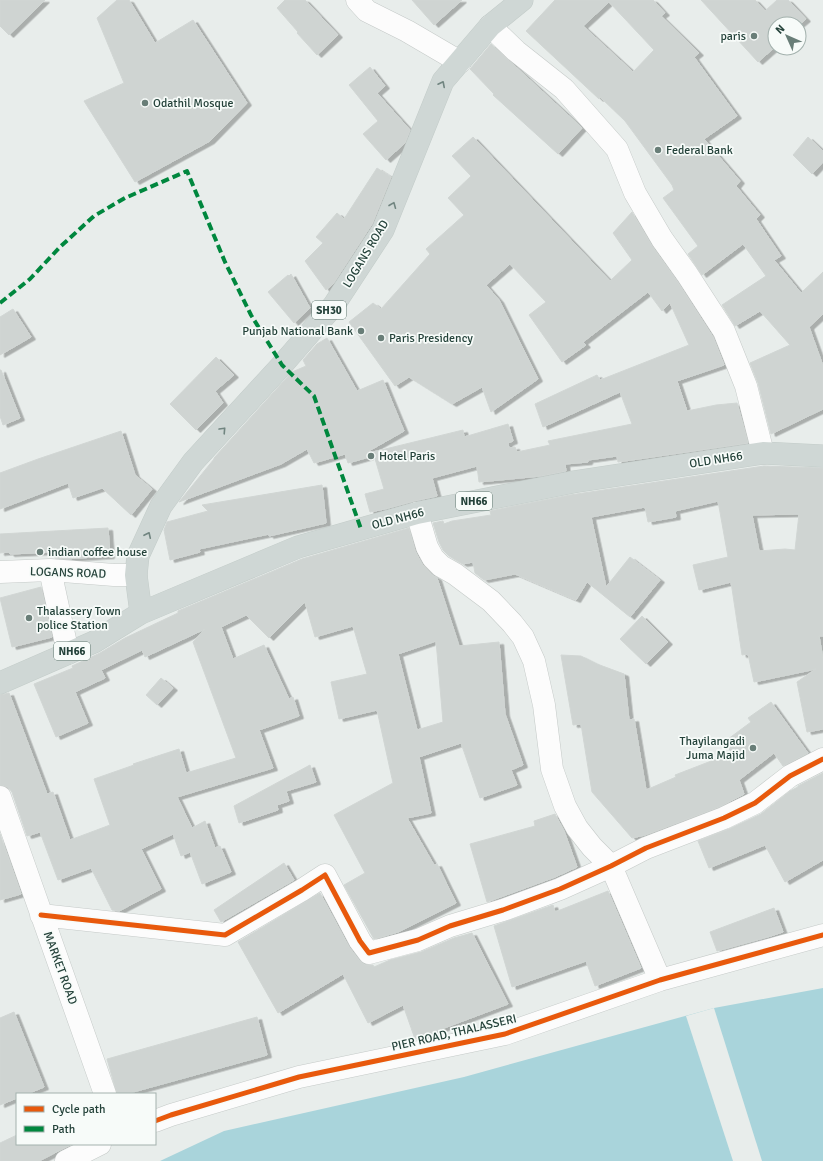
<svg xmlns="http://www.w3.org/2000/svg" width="823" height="1161" font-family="Signika,sans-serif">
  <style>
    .water { fill: #a9d4db }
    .pier { fill: #e8edeb }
    .building { fill: #cfd4d2; stroke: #d1d6d4; fill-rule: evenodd; filter: url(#shadow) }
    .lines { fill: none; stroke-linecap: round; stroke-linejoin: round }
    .minor-casing { stroke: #c5cac8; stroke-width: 23 }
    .major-casing { stroke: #c3ccc9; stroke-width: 23 }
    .minor { stroke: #fcfcfc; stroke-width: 22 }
    .major { stroke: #cfd7d5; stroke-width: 22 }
    .quiet { stroke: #00873e; stroke-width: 4; stroke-dasharray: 8 4; stroke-linecap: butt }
    .cycleway-casing { stroke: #f7fbf9; stroke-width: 8 }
    .cycleway { stroke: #e8590c; stroke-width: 5 }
    .oneway { stroke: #718580 }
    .poi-dot { fill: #697e78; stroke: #f7fbf9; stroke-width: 1.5 }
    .labels { text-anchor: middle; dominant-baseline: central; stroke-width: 3.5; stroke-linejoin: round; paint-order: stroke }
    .shield { fill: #f7fbf9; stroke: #637a73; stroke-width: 1 }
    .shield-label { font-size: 11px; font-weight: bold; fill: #24423a }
    .poi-label { font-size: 12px; fill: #24423a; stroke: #f7fbf9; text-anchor: start }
    .street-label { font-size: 12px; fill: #24423a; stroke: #f7fbf9 }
  </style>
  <defs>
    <filter id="shadow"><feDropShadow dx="4.5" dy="2.5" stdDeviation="0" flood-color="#0004"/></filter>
  </defs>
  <rect width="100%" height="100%" fill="#e8edeb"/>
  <!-- water -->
  <path class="water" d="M823,988V1161H160L224,1131L464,1077L714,1008Z"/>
  <!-- pier -->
  <path class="pier" d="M714,1008L762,1161H733L686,1016Z"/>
  <!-- building -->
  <path class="building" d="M0,0H45L9,35L0,26Z
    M117,0H129L155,43L193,20L247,103L210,141L135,182L84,101L124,83L97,18Z
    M285,0H305L338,35L317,55L297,33L298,32L277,8Z
    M412,0H462L434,25Z
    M555,0H653L665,13L661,16L699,53L694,57L737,116L704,139L740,181L736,186L760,215L756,219L781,256L774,260L801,293L823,272V314L809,327L823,366V409L771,434L758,383L750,363L790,345L760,311L735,326L722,305L766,276L743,244L702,275L688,254L698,246L663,198L674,190L672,185L625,121L600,97L599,99L526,31ZM609,2L654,50L633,72L583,26Z
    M701,0H755L765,11L777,0H788L806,19L799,25V24H775V47L758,62Z
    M491,44L582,128L558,154L493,95L494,94L470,69Z
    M370,67L385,86L377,93L410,130L405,143L386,160L363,134L378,121L349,85Z
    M473,137L610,281L632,260L613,233L632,212L652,246L677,281L713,337L724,365L677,381L687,411L716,405L737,403L748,443L618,462L617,456L588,460V462L565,464L566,471L541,476L479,482L477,466L432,478L437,496L414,501L385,509L370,512L365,494L384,489L373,452L463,430L464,437L508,424L513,441L508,443L509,448L515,447L517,452L550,445L548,441L632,424L620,392L543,427L535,404L597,375L600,380L689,345L670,303L662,311L648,292L583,342L586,345L562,362L529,315L546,302L510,264L486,285L499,300L538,379L491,412L482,387L452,404L409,377L395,386L349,322L373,303L381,309L430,254L426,249L464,215L448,198L471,176L452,156Z
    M808,137L823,151V162L812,174L793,155Z
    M377,168L391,177L372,224L333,284L326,290L305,261L323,243L316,237L337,213L344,219Z
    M291,274L310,308L294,323L268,292L288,275L289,276Z
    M13,309L31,337L0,355V317Z
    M327,338L357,391L383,380L404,431L367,452L369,457L348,463L345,454L314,463L307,449L281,464L179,502L214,459V458L292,372L306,366L303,360L317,344Z
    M216,357L234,375L215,391L223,403L196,430L170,404Z
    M0,370H1L20,418L3,425L0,416Z
    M121,431L135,475L152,489L131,515L102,488L73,498L68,483L0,509V473L38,459Z
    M764,466L823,468V636H819L823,659V729L807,732L797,682L816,669L754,682L748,654L742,655L731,582L699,590L693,565L728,557L718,501L675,511L676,517L648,522L645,507L591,517L606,587L630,557L660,580L630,617L587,582L576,600L515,574L484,580L475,573L473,562L463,564L449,556L443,550L439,542L433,523L443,521L444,524L452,521L491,515L490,511L570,495ZM799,514L795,550L785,549L759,551L752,515Z
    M322,485L326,523L269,536V534L199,549L200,552L170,560L164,530L167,522L208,511L202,505Z
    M108,528L110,556L65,559L55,558V552L10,554L9,552L0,553V534Z
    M409,528L415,551L422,564L432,575L437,578L459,646L499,642L505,714L523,765L511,770L517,785L480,798L461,743L419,757L431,813L407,818L434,865L437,864L456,903L398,932L374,939L344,885L365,873L334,815L393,783L377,710L339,719L331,682L367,674L353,626L315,637L305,602L269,638L246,615L221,627L233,659L264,645L289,699L293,697L299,716L259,730L273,768L177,797L192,828L205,821L215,848L220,846L231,872L202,884L190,852L181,856L173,834L141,849L161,889L119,911L112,910L91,868L58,880L40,832L27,836L12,792L8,787L0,785V695L9,693L47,794L53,792L70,840L110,825L94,779L134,765L133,764L179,749L186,773L236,758L193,642L205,629L145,657L142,650L101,670L105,678L75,692L88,723L56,737L34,684L73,668L72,666L100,653L125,638L178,613V611L302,559ZM436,641L443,722L417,730L398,654Z
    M41,587L52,637L12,647L0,598Z
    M642,616L668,642L646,664L620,639Z
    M561,655L581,656L597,664L624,674L629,720L634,719L646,790L676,777L675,775L732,753L724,742L751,722L748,718L771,702L808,753L783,766L774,753L739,780L744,794L719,807L645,835L632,838L592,792L581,724L573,725Z
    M161,678L173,688L157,705L146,695Z
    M310,765L316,782L286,791L289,801L277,805L278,810L239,823L234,806Z
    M823,773V860L785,882L765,845L709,868L698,841L729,829L761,814L790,791L798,787V786Z
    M555,814L564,831L577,867L555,877L487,902L470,844L535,826L534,821Z
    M0,834L21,894L0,900Z
    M284,863L294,880L221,922L214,910Z
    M608,891L641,968L595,986L586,961L512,987L494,926L553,905L555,912Z
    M320,893L349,947L359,960L365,965H373L374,967L390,960L421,952L454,938L472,933L508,1004L415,1039L403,1005L368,1023L343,974L278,1013L238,942Z
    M774,908L783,932L771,936L717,951L710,932Z
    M14,1012L44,1087L27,1094H17V1098L0,1105V1018Z
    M257,1017L267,1055L126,1094H117L107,1059Z
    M17,1135V1144H72L39,1161H0V1143Z"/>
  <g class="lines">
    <!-- minor casing -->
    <g class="minor-casing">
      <path id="minor" d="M357,0L367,11L407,31L460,62
        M490,26L516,51L564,89L617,149L635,193L662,239L687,274L724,331L746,386L763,453
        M417,513L427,547L433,558L441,566L455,574L491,601L512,623L523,637L534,661L544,705L552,769L565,806L577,828L592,847L611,866L660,980
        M50,570L68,653
        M0,572L50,570L114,575H136
        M0,797L105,1094
        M41,915L225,935L302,890L325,875L360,941L369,953L418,940L450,926L503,910L560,889L611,866L646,848L724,818L755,803L790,776L823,759
        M155,1121L171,1115L299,1077L505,1034L660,980L823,935
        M66,1161L100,1144"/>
    </g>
    <!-- major casing -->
    <g class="major-casing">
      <path id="major" d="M141,613L136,575L138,556L161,506L193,462L282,365L334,305L383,230L443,81L490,26L522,0
        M0,683L94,642L141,613L298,547L417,513L573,482L763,453L823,456"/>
    </g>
    <!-- minor -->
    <use href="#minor" class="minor"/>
    <!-- major -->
    <use href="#major" class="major"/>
    <!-- quiet -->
    <path class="quiet" d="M0,303L30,279L60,247L94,216L125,198L187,171L225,262L251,315L282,365L314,396L361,529"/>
    <!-- cycleway casing -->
    <g class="cycleway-casing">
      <path id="cycleway" d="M41,915L225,935L302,890L325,875L360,941L369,953L418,940L450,926L503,910L560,889L611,866L646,848L724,818L755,803L790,776L823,759
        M155,1121L171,1115L299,1077L505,1034L660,980L823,935"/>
    </g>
    <!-- cycleway -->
    <use href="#cycleway" class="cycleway"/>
  </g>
  <!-- one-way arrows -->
  <defs><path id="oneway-chevron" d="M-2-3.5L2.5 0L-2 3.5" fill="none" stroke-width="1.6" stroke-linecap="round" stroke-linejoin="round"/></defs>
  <g class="oneway">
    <use href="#oneway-chevron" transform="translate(442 84) rotate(-63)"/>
    <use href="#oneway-chevron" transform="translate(393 205) rotate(-68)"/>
    <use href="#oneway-chevron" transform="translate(223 430) rotate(-47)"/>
    <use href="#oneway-chevron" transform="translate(148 535) rotate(-65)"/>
  </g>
  <!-- markers -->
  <g class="poi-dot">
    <circle cx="754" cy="36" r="4"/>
    <circle cx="145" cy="103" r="4"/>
    <circle cx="658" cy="150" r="4"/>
    <circle cx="361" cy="331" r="4"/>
    <circle cx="381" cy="338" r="4"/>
    <circle cx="371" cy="456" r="4"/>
    <circle cx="40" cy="552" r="4"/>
    <circle cx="29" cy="618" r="4"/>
    <circle cx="753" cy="748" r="4"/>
  </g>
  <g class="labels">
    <!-- shield labels -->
    <g class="shield">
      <rect x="312" y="301" width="34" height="18" rx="3"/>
      <rect x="456" y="492" width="36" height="18" rx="3"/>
      <rect x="54" y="642" width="36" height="18" rx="3"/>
    </g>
    <g class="shield-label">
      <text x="329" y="310">SH30</text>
      <text x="474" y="501">NH66</text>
      <text x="72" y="651">NH66</text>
    </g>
    <!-- poi labels -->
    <g class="poi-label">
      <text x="746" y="36" text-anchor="end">paris</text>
      <text x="153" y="103">Odathil Mosque</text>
      <text x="666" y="150">Federal Bank</text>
      <text x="353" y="331" text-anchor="end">Punjab National Bank</text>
      <text x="389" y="338">Paris Presidency</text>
      <text x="379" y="456">Hotel Paris</text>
      <text x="48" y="552">indian coffee house</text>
      <text x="37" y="611">Thalassery Town<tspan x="37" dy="14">police Station</tspan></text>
      <text x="745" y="741" text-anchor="end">Thayilangadi<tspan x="745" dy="14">Juma Majid</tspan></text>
    </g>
    <!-- street labels -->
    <g class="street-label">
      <text transform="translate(366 254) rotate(-59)">LOGANS ROAD</text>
      <text transform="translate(716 460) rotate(-9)">OLD NH66</text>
      <text transform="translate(398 519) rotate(-15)">OLD NH66</text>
      <text transform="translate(68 573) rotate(2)">LOGANS ROAD</text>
      <text transform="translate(60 968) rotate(70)">MARKET ROAD</text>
      <text transform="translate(454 1033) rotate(-13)">PIER ROAD, THALASSERI</text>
    </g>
  </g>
  <!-- legend -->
  <rect x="16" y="1093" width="140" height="52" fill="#f7fbf9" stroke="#a3b1ad"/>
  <rect x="24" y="1106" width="20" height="6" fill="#e8590c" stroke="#a3b1ad"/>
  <text x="52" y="1113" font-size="12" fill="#24423a">Cycle path</text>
  <rect x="24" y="1126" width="20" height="6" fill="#00873e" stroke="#a3b1ad"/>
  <text x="52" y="1133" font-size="12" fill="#24423a">Path</text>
  <!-- north arrow -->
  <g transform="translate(787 36) rotate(315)"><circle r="19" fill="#f7fbf9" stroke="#a3b1ad"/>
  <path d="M0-3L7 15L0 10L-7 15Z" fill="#697e78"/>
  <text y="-6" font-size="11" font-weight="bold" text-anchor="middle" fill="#24423a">N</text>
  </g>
</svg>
